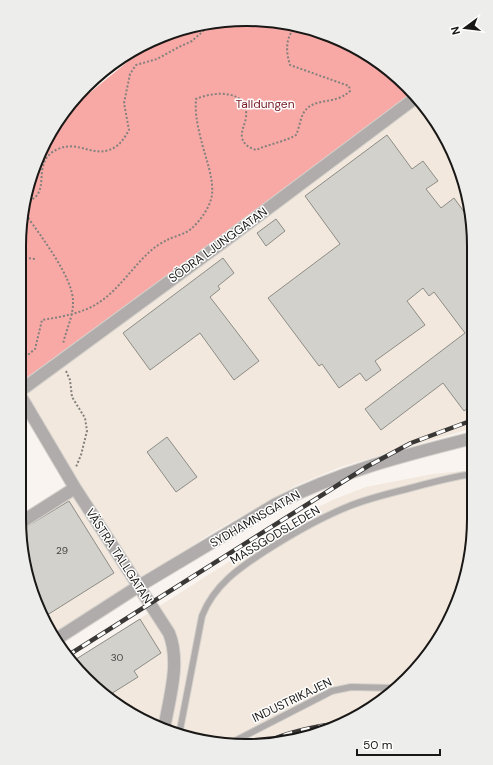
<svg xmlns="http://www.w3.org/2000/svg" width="493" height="765" font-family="'DM Sans',sans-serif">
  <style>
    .built { fill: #f2e8dd }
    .green { fill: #f9a9a5 }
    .building { fill: #d3d1cb; stroke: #8d8c86 }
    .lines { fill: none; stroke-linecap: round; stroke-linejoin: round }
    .service-casing { stroke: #d5d1cc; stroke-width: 8 }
    .minor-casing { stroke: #d5d1cc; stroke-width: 14 }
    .path { stroke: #83817d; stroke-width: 2; stroke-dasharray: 2 2; stroke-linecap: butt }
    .service { stroke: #afacab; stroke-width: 6 }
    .minor { stroke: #afacab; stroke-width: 12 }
    .rail-casing { stroke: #3a3836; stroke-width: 4.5 }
    .rail { stroke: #fff; stroke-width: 3; stroke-dasharray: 9; stroke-linecap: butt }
    .labels { text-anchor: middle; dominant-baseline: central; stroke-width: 3; stroke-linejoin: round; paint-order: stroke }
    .number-label { font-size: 10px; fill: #484643 }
    .park-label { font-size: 12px; fill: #771c22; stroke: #fff }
    .street-label { font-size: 12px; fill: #191816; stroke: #fff }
    .rim { fill: none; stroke: #191816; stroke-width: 2 }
  </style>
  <rect width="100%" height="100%" fill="#f9f4ef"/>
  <!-- built -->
  <path class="built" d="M418,103L450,146L474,232L473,428L340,467L297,485L213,532L141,580L22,396Z
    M472,470V548L457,606L418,668L360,715L305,738L232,746L173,734L108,699L73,661L304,514L335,499L366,487L433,474Z
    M73,493L134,586L54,637L31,591L20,526Z"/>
  <!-- green -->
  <path class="green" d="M231,20L319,31L396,75L411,94L26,383L20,375L21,217L36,159L65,113L131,59L163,38Z"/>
  <!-- building -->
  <path class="building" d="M387,135L412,169L423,161L438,181L426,189L441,208L454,198L470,220L474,232L473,404L464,411L443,383L381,430L365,409L465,333L434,292L429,296L423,288L407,301L425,325L375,361L381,370L366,381L360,373L339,388L322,364L319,366L268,298L340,244L305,196Z
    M276,219L285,231L266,246L257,233Z
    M223,258L234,273L218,286L220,289L210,297L259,361L234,380L200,333L150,370L123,333Z
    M167,437L197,477L176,492L147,452Z
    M69,501L114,573L44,617L31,591L21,530Z
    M140,619L161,653L134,671L138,677L106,697L73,661Z"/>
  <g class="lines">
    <!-- service casing -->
    <g class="service-casing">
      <path id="service" d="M179,735L202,616C214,585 239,568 267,550C292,534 318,519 347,507C366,499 387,494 407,489C429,483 451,477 472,474
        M227,745L332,691L351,687L393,688"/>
    </g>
    <!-- minor casing -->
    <g class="minor-casing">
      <path id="minor" d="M20,391L226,240L414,99
        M20,395L75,488L169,633C181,663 169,699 164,729
        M20,523L75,488
        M55,640L139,586L276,504C338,472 405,455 473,438"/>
    </g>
    <!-- path -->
    <path class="path" d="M131,54L148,42
      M70,104L126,58
      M25,202C55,195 28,162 58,149C81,139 96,162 118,145C122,142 126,135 129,130L124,103L130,74L136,65L157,59L179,47L192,41L210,25
      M24,207L27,216C41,237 74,278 73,303C73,317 66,330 63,344
      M21,257L35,259
      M20,353L29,354L35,349L42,320C60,317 79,314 95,305C119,291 133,265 154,248C158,245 163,242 167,240C175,236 186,234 192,228C201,220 210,207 212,195C213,185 211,177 209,168C203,146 194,121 196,99C214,91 249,89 246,117C245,125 241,130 242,138C244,145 250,148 256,150C269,144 284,142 296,135C299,129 300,120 303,114C312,96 335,106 350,91L349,86L290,65C286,53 285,37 295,28
      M66,371L70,380L72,397L85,418L87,431L81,455L76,467"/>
    <!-- service -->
    <use href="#service" class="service"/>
    <!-- minor -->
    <use href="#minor" class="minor"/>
    <!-- rail casing -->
    <g class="rail-casing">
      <path id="rail" d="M67,656L368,466L411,443L473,420
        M267,742C290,731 317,726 342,723"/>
    </g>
    <!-- rail -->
    <use href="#rail" class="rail"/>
  </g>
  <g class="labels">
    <!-- number labels -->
    <g class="number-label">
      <text x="62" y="550">29</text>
      <text x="117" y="657">30</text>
    </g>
    <!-- park labels -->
    <g class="park-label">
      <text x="265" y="104">Talldungen</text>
    </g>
    <!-- street labels -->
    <g class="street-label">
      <text transform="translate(218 245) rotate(-36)">SÖDRA LJUNGGATAN</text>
      <text transform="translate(255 519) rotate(-30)">SYDHAMNSGATAN</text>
      <text transform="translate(275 535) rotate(-31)">MASSGODSLEDEN</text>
      <text transform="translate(119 556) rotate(57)">VÄSTRA TALLGATAN</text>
      <text transform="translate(292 700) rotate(-26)">INDUSTRIKAJEN</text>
    </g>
  </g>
  <!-- crop -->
  <path d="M0 0H493V765H0ZM246 26H247A220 220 0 0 1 467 246V519A220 220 0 0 1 247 739H246A220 220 0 0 1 26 519V246A220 220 0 0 1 246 26Z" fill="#ededec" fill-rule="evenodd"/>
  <path class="rim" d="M246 26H247A220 220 0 0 1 467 246V519A220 220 0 0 1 247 739H246A220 220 0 0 1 26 519V246A220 220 0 0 1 246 26Z"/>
  <!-- north arrow -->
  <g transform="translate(465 28) rotate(255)" stroke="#ffffff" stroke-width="3" paint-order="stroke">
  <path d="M0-3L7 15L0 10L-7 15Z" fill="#191816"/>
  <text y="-6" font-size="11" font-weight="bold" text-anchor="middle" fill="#191816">N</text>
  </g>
  <!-- scale -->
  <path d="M357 749v6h83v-6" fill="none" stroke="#191816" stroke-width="2"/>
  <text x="363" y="749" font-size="12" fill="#191816" stroke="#ffffff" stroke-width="3" paint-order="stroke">50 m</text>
</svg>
